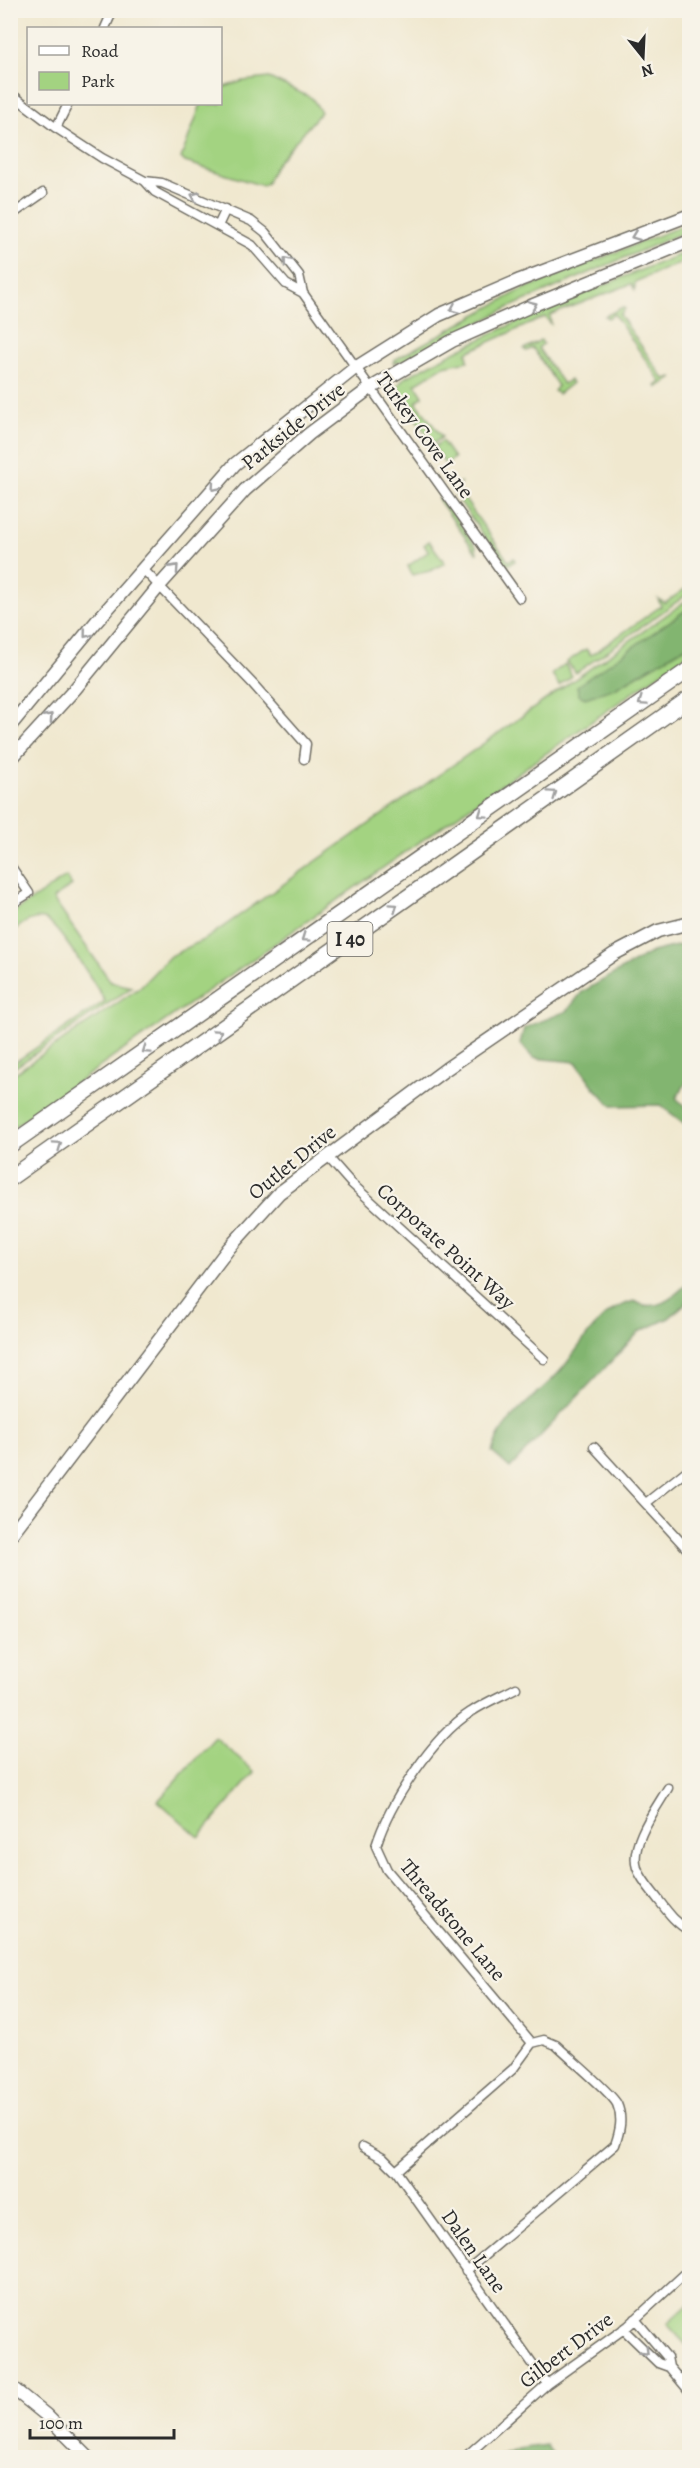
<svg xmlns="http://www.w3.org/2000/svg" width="700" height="2468" font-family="Alegreya,serif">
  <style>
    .green { fill: #a3d381; stroke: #677f56; stroke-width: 1.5 }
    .forest { fill: #82b56f; stroke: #56704d; stroke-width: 1.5 }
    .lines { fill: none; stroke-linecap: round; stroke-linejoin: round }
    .street-casing { stroke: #706d64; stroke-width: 11 }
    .secondary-casing { stroke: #706d64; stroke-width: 15 }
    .highway-casing { stroke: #706d64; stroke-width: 18 }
    .street { stroke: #fff; stroke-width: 8 }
    .secondary { stroke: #fff; stroke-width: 12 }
    .highway { stroke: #fff; stroke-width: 15 }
    .oneway { stroke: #a0a0a0 }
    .labels { text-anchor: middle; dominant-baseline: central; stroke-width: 4.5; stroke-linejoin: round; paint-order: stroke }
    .shield { fill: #f7f3e8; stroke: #686764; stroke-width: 1.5 }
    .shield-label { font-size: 20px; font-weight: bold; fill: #2b2b2b }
    .street-label { font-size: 21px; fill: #2b2b2b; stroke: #f7f3e8 }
  </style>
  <rect width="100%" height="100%" fill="#f7f3e8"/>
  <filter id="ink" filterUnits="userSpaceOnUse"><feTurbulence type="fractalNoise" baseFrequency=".0167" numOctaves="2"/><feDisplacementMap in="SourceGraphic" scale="12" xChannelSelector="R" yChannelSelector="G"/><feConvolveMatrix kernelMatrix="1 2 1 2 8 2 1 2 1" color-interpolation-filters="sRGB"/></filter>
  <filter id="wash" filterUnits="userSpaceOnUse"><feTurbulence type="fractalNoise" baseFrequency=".008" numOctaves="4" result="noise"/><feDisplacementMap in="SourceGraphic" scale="24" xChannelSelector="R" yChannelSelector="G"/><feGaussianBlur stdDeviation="1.35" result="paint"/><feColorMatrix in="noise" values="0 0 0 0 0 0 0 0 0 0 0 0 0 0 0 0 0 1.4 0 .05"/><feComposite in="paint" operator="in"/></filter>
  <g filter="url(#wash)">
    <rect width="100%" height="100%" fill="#f0e8cf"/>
    <!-- green -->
    <path class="green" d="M269,78L312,98L321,112L276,164L266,184L263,186L185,162L181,158L201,104H220L221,88L243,81Z
      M689,223V230L510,307L406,360L393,363L394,360L521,290Z
      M689,251V259L635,282V290L631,284L550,315L551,324L545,317L467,352L468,361L444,366L415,384L423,396L416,402L442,437L433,444L400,395L397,387L403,379C495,328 592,289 689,251Z
      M623,307L625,309L620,315L664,379L673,377L657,388L656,386L661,382L614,314L608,318L605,316Z
      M541,340L543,344L538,348L563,384L570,380L572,383L558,394L554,391L558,386L533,348L526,351L524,349Z
      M442,441L454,458L446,465L434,447Z
      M461,482L456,487L508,561L514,558L515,561L508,565L503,563L454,493L451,488Z
      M441,496L476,546L477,554L438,499Z
      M429,541L445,563L430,571L412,575L408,566L429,551L424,545Z
      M689,586V593L576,673L567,662L586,649L591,655L661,606L658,599L665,603Z
      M689,599V608L578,686L615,688L689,645V653L11,1129V1076L139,988L170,956L207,938Z
      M565,664L572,676L559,686L552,674Z
      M66,877L72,885L53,899L111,982L132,987L11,1070V1065L105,1001C96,986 58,924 44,919C31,916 20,926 11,932V914Z
      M215,1737L255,1772L199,1837L158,1801Z
      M689,2304V2348L667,2324Z"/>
    <!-- forest -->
    <path class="forest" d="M689,608V645L615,688L585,698L579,695L577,686Z
      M689,943V1079L676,1098L689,1110V1127L660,1105L612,1106L594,1087L576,1062L533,1058L520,1043L524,1028L567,1011L582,992L652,952Z
      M689,1282V1300L669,1318L639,1332L510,1468L492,1452C501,1417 539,1396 562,1369C576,1352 589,1329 606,1315C615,1308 623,1304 634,1301C657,1314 673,1297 689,1282Z
      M546,2445L555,2457H500L518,2449Z"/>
  </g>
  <g filter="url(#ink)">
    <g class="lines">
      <!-- street casing -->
      <g class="street-casing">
        <path id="street" d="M105,28L113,10
          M10,93L56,128L102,158L145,181L162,183L251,221L265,232L299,275L303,293
          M56,128L68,104
          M145,181L155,192L252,245L286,284L303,293L520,598
          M10,216L43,193
          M218,226L226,209
          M143,569L253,684L306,744L304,759
          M10,865L29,893L10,905
          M327,1156L350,1182L544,1359
          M594,1447L690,1552
          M646,1503L690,1468
          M668,1788C657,1807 629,1844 637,1868C641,1879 650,1889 657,1898C667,1911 675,1923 690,1931
          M363,2147L383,2158L396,2171L547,2384
          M396,2171L513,2069L532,2043
          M466,2271L615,2145C620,2131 623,2118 617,2104C612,2093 567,2056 556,2045L544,2040L532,2043L387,1870L376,1846C389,1804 433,1736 471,1712C484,1703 501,1696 516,1688
          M635,2319L667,2357L669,2367L690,2392
          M623,2329L658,2363L669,2367
          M464,2458L547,2384L628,2326L690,2269"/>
      </g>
      <!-- secondary casing -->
      <g class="secondary-casing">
        <path id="secondary" d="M10,726L96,622L235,464L355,368L439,315L520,280L690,215
          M10,760L75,689L160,585L245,490L309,434L369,389L452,341L531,306L690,241
          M10,1536L229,1248L279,1193L446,1069L614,954L658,931L690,923
          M10,2386L46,2415L89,2458"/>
      </g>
      <!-- highway casing -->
      <g class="highway-casing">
        <path id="highway" d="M10,1145L690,669
          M10,1178L690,698"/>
      </g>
      <!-- street -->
      <use href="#street" class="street"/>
      <!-- secondary -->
      <use href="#secondary" class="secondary"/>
      <!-- highway -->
      <use href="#highway" class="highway"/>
    </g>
    <!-- one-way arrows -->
    <defs><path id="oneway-chevron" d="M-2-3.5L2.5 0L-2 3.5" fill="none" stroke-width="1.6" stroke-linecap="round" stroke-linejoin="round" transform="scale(1.5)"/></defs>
    <g class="oneway">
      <use href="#oneway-chevron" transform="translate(195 196) rotate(-158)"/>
      <use href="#oneway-chevron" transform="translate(635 236) rotate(159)"/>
      <use href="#oneway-chevron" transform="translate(287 261) rotate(-129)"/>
      <use href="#oneway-chevron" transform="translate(533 305) rotate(-23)"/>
      <use href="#oneway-chevron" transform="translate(454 309) rotate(156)"/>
      <use href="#oneway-chevron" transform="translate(215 487) rotate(131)"/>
      <use href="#oneway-chevron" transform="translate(175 568) rotate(-48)"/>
      <use href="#oneway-chevron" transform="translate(87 634) rotate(129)"/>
      <use href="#oneway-chevron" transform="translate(642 702) rotate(145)"/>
      <use href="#oneway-chevron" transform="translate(49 717) rotate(-48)"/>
      <use href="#oneway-chevron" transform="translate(553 794) rotate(-35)"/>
      <use href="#oneway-chevron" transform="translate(482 814) rotate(145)"/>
      <use href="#oneway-chevron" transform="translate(394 907) rotate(-35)"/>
      <use href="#oneway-chevron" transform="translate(305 938) rotate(145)"/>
      <use href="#oneway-chevron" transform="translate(218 1033) rotate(-35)"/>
      <use href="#oneway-chevron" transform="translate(146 1050) rotate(145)"/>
      <use href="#oneway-chevron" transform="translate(58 1145) rotate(-35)"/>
      <use href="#oneway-chevron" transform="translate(645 2351) rotate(44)"/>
    </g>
  </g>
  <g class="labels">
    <!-- shield labels -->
    <rect class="shield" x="327.5" y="922" width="45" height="34" rx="4.5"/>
    <g class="shield-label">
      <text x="350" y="939">I 40</text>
    </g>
    <!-- street labels -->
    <g class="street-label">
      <text transform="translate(293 426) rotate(-39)">Parkside Drive</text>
      <text transform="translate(425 435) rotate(54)">Turkey Cove Lane</text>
      <text transform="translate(292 1162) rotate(-39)">Outlet Drive</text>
      <text transform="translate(446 1246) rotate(42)">Corporate Point Way</text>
      <text transform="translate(453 1920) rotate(50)">Threadstone Lane</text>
      <text transform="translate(474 2251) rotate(55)">Dalen Lane</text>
      <text transform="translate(566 2350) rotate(-37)">Gilbert Drive</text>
    </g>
  </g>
  <!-- margin -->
  <rect width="700" height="2468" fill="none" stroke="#f7f3e8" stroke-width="36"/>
  <!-- legend -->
  <rect x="27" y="27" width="195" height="78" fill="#f7f3e8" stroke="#a5a39c" stroke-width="1.5"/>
  <rect x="39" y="46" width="30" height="9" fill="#ffffff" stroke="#a5a39c" stroke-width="1.5"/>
  <text x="81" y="57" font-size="18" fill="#2b2b2b">Road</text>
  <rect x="39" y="72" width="30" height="18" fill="#a3d381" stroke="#a5a39c" stroke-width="1.5"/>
  <text x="81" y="87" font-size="18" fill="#2b2b2b">Park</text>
  <!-- north arrow -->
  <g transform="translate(643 57) rotate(162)" stroke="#f7f3e8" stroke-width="4.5" paint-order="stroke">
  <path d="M0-4.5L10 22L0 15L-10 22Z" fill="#2b2b2b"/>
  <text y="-9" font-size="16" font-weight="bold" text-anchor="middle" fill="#2b2b2b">N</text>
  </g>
  <!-- scale -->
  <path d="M30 2429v9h144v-9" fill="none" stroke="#2b2b2b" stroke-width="3"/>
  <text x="39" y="2429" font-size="18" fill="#2b2b2b" stroke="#f7f3e8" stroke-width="4.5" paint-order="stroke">100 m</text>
</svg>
